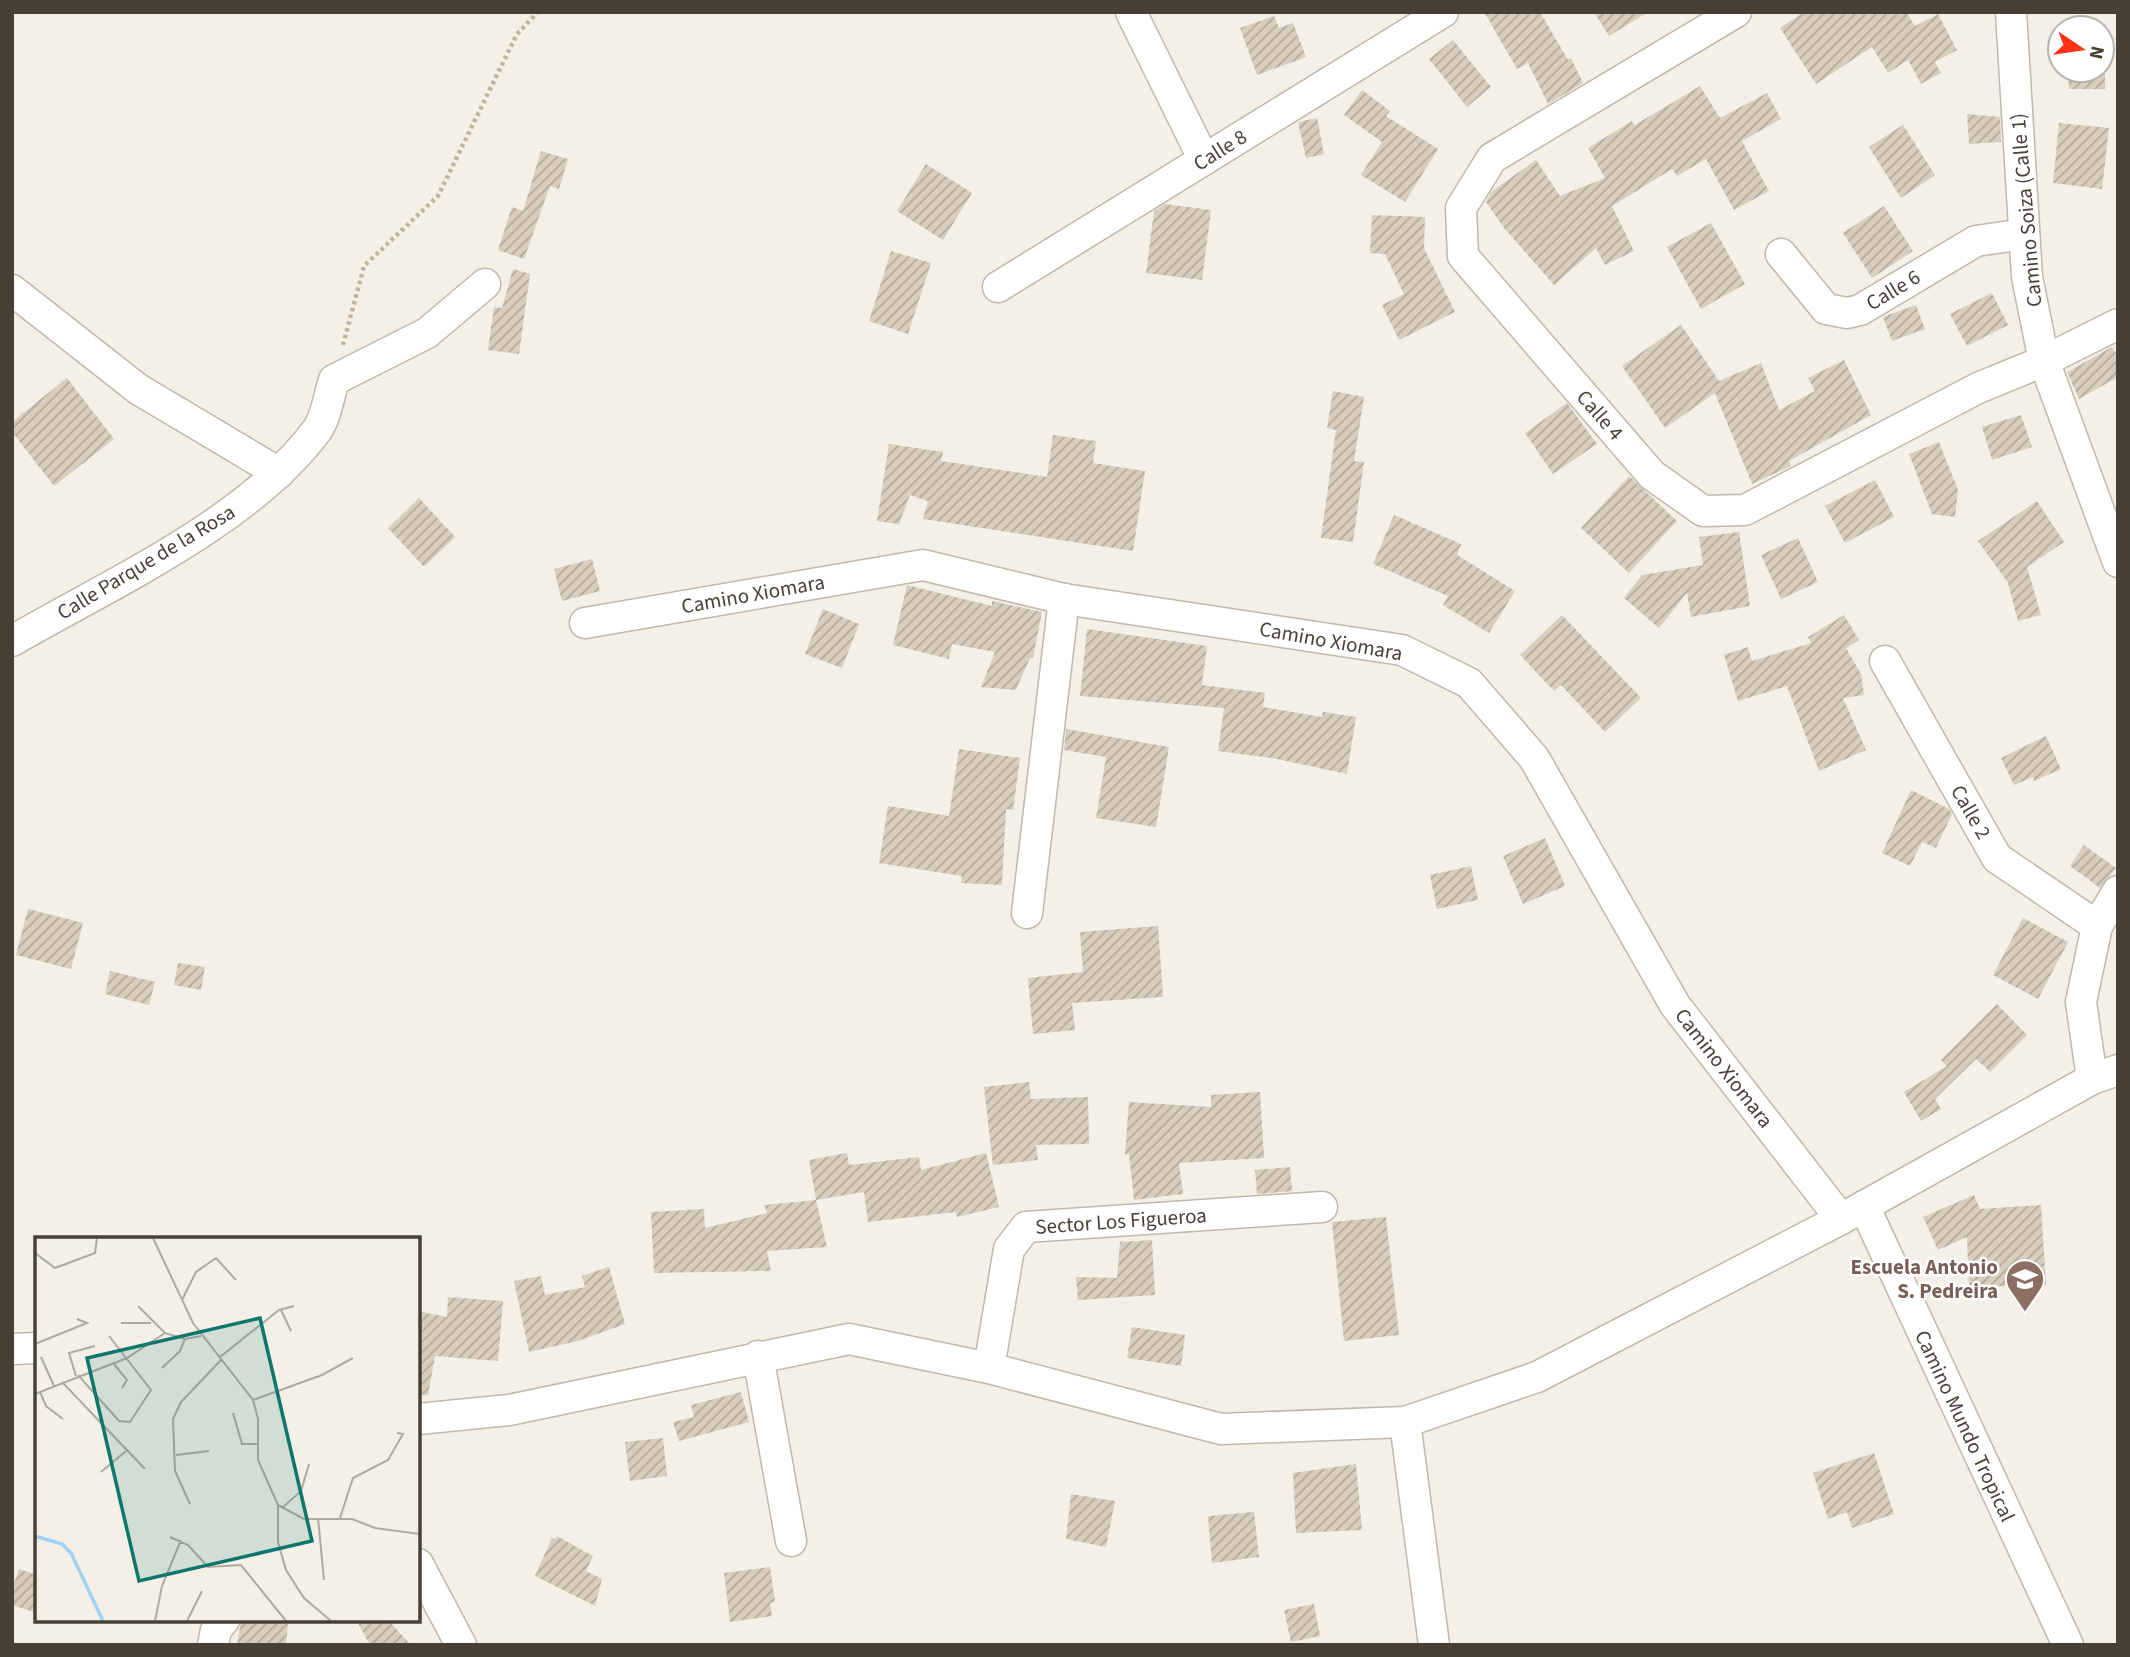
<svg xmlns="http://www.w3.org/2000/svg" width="2130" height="1657" viewBox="0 0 2130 1657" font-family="'Source Sans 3',sans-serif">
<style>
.building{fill:url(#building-hatch)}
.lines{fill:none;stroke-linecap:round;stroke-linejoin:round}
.minor-casing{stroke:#c0b8a9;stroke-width:33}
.path{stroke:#c3b399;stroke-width:4.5;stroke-dasharray:3.5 3.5;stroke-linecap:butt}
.minor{stroke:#fff;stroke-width:30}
.labels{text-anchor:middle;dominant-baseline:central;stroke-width:5;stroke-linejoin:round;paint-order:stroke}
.street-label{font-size:21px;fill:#484035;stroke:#fff}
.education-label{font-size:21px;font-weight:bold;fill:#785e54;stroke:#fff;text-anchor:end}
.inset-river{fill:none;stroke:#a0d3f4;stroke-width:3.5}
.inset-road{fill:none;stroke:#afaaa0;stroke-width:2}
.view{fill:#0f766e;fill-opacity:0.15;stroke:#0f766e;stroke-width:3.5}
.inset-edge{fill:none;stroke:#484035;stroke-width:3.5}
</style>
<defs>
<pattern id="building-hatch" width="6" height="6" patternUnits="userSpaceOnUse" patternTransform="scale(1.75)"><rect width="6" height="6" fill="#d9cebe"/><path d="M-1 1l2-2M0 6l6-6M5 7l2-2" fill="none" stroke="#b2a99b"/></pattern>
</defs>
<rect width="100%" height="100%" fill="#f4f0e7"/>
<g class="building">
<path d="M 1484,12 L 1540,12 L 1568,60 L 1571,58 L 1583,83 L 1548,104 L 1528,63 L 1517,69 Z"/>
<path d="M 1594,12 L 1648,12 L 1609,36 Z"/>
<path d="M 1804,12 L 1906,12 L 1915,26 L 1938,14 L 1957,50 L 1935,62 L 1941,73 L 1921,84 L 1908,60 L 1888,73 L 1872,47 L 1816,84 L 1780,28 Z"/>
<path d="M 1274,16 L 1279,28 L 1293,23 L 1306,57 L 1257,75 L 1240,28 Z"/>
<path d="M 1453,40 L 1491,87 L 1467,107 L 1429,59 Z"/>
<path d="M 2068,70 L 2105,70 L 2105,89 L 2069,89 Z"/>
<path d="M 1700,86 L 1720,118 L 1767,93 L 1781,119 L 1742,141 L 1769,191 L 1734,210 L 1706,159 L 1677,176 L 1672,169 L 1612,206 L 1634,251 L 1605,265 L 1596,248 L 1554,285 L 1504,228 L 1486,202 L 1491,192 L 1536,160 L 1560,196 L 1605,178 L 1588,148 L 1632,121 L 1635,125 Z"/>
<path d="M 1362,90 L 1390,111 L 1386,116 L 1438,149 L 1405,202 L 1361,175 L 1382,142 L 1344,115 Z"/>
<path d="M 1967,114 L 2000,117 L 2001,142 L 1969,144 Z"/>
<path d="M 1317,118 L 1324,154 L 1306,158 L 1298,122 Z"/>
<path d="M 2059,123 L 2109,128 L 2102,189 L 2053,183 Z"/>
<path d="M 1903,125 L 1935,175 L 1901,198 L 1869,147 Z"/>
<path d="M 541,151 L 568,159 L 559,189 L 550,186 L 524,259 L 498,250 L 512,207 L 523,211 Z"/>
<path d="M 926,164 L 972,193 L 943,240 L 897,211 Z"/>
<path d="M 1165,204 L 1211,210 L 1202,280 L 1146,273 L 1154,211 Z"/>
<path d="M 1884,206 L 1913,251 L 1872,278 L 1843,233 Z"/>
<path d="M 1372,215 L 1425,217 L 1424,248 L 1455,312 L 1399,340 L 1382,305 L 1404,294 L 1385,254 L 1370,253 Z"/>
<path d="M 1711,223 L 1745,284 L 1701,309 L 1667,247 Z"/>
<path d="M 891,251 L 931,263 L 908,334 L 869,321 Z"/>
<path d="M 513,269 L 530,274 L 519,354 L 488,350 L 494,307 L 502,308 Z"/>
<path d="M 1992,293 L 2008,325 L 1967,346 L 1950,314 Z"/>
<path d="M 1916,305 L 1925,329 L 1892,341 L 1883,317 Z"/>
<path d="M 1681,325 L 1719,381 L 1761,363 L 1779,410 L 1815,391 L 1808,378 L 1844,360 L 1871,415 L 1789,461 L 1791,466 L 1752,484 L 1715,393 L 1665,428 L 1622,366 Z"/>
<path d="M 2112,347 L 2118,356 L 2118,377 L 2079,399 L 2067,372 Z"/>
<path d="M 67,378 L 114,439 L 54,486 L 12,432 L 12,422 Z"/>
<path d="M 1333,391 L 1364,397 L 1354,461 L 1364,462 L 1353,542 L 1321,538 L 1336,430 L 1327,428 Z"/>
<path d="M 1567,403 L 1597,444 L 1553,474 L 1525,433 Z"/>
<path d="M 2021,415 L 2032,447 L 1992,460 L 1982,427 Z"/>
<path d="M 1053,435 L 1096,441 L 1093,463 L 1145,471 L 1133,551 L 923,519 L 928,501 L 910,495 L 899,524 L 877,521 L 889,444 L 943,452 L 941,461 L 1047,477 Z"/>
<path d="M 1939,442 L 1958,490 L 1955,517 L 1932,514 L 1909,454 Z"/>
<path d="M 1629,476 L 1677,521 L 1629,573 L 1581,528 Z"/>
<path d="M 1875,480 L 1894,517 L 1845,543 L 1825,506 Z"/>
<path d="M 419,498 L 455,537 L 424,567 L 388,528 Z"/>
<path d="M 2037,501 L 2064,542 L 2027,567 L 2041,615 L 2018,621 L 2008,583 L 1978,541 Z"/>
<path d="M 1394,515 L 1461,544 L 1457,555 L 1515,591 L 1489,633 L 1443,605 L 1448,596 L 1373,564 Z"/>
<path d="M 1739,532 L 1750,606 L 1691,617 L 1687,593 L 1659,628 L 1624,598 L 1642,575 L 1703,565 L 1699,537 Z"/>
<path d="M 1798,538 L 1818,582 L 1781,599 L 1761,555 Z"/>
<path d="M 592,559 L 600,591 L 562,601 L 554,569 Z"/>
<path d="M 907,585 L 992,606 L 992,601 L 1042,612 L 1033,658 L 1030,658 L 1016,690 L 981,687 L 995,652 L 952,644 L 949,659 L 893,645 Z"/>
<path d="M 823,609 L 859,624 L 842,668 L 805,654 Z"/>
<path d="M 1562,615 L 1641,698 L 1605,732 L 1561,685 L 1554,691 L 1520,655 Z"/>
<path d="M 1844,615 L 1859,640 L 1846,648 L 1861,674 L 1864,695 L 1843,698 L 1866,750 L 1819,771 L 1787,686 L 1738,701 L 1724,655 L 1748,647 L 1752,661 L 1811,643 L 1808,637 Z"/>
<path d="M 1087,629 L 1207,646 L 1202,685 L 1265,693 L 1263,707 L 1322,717 L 1323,712 L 1356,717 L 1347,774 L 1272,758 L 1218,751 L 1224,708 L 1080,696 Z"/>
<path d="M 1066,729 L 1169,747 L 1156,827 L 1096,818 L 1106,757 L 1064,750 Z"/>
<path d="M 2046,736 L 2061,769 L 2034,781 L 2033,777 L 2014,785 L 2001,758 Z"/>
<path d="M 959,749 L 1020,758 L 1013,810 L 1006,809 L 1002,885 L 961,883 L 962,876 L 879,863 L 888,806 L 949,816 Z"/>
<path d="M 1911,790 L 1949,809 L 1952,814 L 1936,848 L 1922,842 L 1910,866 L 1882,853 Z"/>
<path d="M 1545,838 L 1565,886 L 1523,904 L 1503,856 Z"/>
<path d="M 2084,845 L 2116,868 L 2100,888 L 2070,866 Z"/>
<path d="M 1471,866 L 1478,900 L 1437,909 L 1430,875 Z"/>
<path d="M 28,909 L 83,923 L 71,969 L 16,955 Z"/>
<path d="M 2023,918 L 2068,942 L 2038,999 L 1993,975 Z"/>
<path d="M 1158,926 L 1163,997 L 1072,1003 L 1075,1030 L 1033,1034 L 1028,978 L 1083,972 L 1080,932 Z"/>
<path d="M 178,963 L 205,967 L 201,990 L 174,985 Z"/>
<path d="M 110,971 L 155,982 L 149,1005 L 105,994 Z"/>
<path d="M 1997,1004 L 2027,1035 L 1990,1072 L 1976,1059 L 1935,1099 L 1941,1109 L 1921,1121 L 1904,1092 L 1947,1066 L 1941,1060 Z"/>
<path d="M 1029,1082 L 1031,1099 L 1088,1097 L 1089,1144 L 1036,1145 L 1038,1160 L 993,1165 L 984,1087 Z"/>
<path d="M 1260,1092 L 1264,1158 L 1179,1163 L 1183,1194 L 1134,1200 L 1129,1154 L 1125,1154 L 1129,1102 L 1211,1107 L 1211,1095 Z"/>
<path d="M 847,1153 L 849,1165 L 919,1157 L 921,1170 L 986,1153 L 999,1207 L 957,1217 L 956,1212 L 868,1222 L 864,1192 L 816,1200 L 809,1160 Z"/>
<path d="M 1290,1167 L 1292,1191 L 1257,1194 L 1255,1170 Z"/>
<path d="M 1974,1195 L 1980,1209 L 2041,1205 L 2046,1285 L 1969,1287 L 1967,1237 L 1938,1250 L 1923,1217 Z"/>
<path d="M 816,1200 L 827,1247 L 767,1251 L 771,1271 L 654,1273 L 651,1212 L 704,1209 L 705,1228 L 767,1213 L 764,1205 Z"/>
<path d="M 1386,1217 L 1399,1335 L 1344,1341 L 1332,1222 Z"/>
<path d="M 1152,1240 L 1155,1295 L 1078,1300 L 1076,1277 L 1117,1278 L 1120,1242 Z"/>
<path d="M 609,1267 L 625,1324 L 578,1341 L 529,1352 L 514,1281 L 541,1276 L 545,1295 L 585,1287 L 582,1276 Z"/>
<path d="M 448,1297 L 503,1301 L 498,1361 L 435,1356 L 428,1395 L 418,1394 L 418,1311 L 447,1317 Z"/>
<path d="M 1132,1327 L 1185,1335 L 1181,1366 L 1127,1358 Z"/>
<path d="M 741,1392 L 749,1422 L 679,1441 L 673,1422 L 694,1417 L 691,1405 Z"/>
<path d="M 663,1438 L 667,1476 L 630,1481 L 625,1442 Z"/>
<path d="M 1874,1453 L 1894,1514 L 1852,1528 L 1847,1512 L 1828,1519 L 1813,1473 Z"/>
<path d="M 1356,1464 L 1362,1530 L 1296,1533 L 1293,1473 Z"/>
<path d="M 1071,1494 L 1115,1501 L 1106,1547 L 1066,1539 Z"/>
<path d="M 1254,1512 L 1259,1557 L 1212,1563 L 1208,1516 Z"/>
<path d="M 557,1536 L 593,1556 L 586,1571 L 602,1579 L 595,1606 L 535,1576 L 552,1538 L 556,1539 Z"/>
<path d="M 770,1567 L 775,1602 L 770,1603 L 772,1616 L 730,1622 L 724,1573 Z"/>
<path d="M 19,1569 L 37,1575 L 37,1613 L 12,1605 L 12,1589 Z"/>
<path d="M 1314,1604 L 1320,1636 L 1291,1642 L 1284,1610 Z"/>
<path d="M 241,1620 L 288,1624 L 286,1645 L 237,1645 Z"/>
<path d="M 356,1620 L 388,1620 L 411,1645 L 370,1645 Z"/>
</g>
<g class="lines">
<g class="minor-casing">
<g id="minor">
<path d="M 1131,12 L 1204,160"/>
<path d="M 1736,12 L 1492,158 L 1461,208 L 1463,256 L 1652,475 L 1703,511 L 1745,510 L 1978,388 L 2044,361 L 2118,324"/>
<path d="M 2011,12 L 2027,277 L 2044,361 L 2118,562"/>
<path d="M 1781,254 L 1826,309 L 1847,313 L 1860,310 L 1976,241 L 2024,234"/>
<path d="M 998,287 L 1443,12"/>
<path d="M 12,290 L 138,389 L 279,473"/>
<path d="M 585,623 L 923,565 L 1064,599 L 1402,650 L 1469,683 L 1534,758 L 1675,1005 L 1841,1219"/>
<path d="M 12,641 C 110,584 249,522 317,430 C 326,418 329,395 334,380 L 427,333 L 485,284"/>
<path d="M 1885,661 L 1997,858 L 2097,926"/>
<path d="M 1027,913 L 1064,599"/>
<path d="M 2092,1079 L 2081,1002 L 2097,926 L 2118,891"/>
<path d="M 1864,1206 L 2068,1645"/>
<path d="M 12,1349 L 37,1348"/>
<path d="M 758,1356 L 791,1541"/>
<path d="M 989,1368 L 1009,1249 L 1026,1227 L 1322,1207"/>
<path d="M 418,1419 L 509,1410 L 849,1339 L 989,1368 L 1221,1429 L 1405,1422 L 1537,1377 L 1841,1219 L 2092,1079 L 2118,1070"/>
<path d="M 1405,1422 L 1434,1645"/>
<path d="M 418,1564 L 461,1645"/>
<path d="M 213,1645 L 216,1630 L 224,1620"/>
</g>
</g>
<path class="path" d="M 343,345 L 364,266 L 438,196 L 517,34 L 538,12"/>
<use href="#minor" class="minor"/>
</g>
<defs>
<g id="school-pin" transform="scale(2.0125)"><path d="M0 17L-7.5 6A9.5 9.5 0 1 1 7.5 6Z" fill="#8d6e63" stroke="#fff"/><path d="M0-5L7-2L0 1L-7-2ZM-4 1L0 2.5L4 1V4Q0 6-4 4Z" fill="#fff"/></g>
</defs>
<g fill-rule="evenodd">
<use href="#school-pin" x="2025" y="1279"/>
</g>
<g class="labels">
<g class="street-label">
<text transform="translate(1220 150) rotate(-32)">Calle 8</text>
<text transform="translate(2026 210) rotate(-95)">Camino Soiza (Calle 1)</text>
<text transform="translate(1893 290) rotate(-31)">Calle 6</text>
<text transform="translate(1600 415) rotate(49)">Calle 4</text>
<text transform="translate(146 562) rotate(-31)">Calle Parque de la Rosa</text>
<text transform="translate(753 594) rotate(-10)">Camino Xiomara</text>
<text transform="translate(1331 641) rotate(10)">Camino Xiomara</text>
<text transform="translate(1971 812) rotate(60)">Calle 2</text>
<text transform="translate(1724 1068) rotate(52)">Camino Xiomara</text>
<text transform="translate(1121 1221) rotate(-4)">Sector Los Figueroa</text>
<text transform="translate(1965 1426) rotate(65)">Camino Mundo Tropical</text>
</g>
<g class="education-label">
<text x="1998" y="1267">Escuela Antonio<tspan x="1998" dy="24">S. Pedreira</tspan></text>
</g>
</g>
<g transform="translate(35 1237)">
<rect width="385" height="385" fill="#f4f0e7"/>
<path class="inset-river" d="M 0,299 L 27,307 L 36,316 L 68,384"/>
<path class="inset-road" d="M 118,1 L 158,86 L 218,163 L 223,182 L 223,223 L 243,268 L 243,305 L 251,333 L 269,361 L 296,384M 0,16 L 20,31 L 60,16 L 62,1M 147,63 L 161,35 L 181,21 L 201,43M 103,69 L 130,96M 246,73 L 256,94M 86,86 L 116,86M 0,107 L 52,86 L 42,82M 6,120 L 19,149M 185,120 L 244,73 L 259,69M 79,127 L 92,143 L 87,151M 127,131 L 145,114 L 150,102M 43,138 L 84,184 L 95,185 L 116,153 L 74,99M 41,139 L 34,116 L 60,109M 27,145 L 110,232M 5,155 L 11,169 L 28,182M 0,157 L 92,121 L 130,96 L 150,102 L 166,99M 218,163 L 287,138 L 318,121M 198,176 L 207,207 L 223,207M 141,218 L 174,214M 66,235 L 91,214M 155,267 L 140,234 L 138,182 L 146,165 L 187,122M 243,268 L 269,282 L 317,282 L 340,291 L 385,297M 247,271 L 266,254 L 274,227M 283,281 L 289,343M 305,281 L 318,241 L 353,223 L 368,197 L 362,196M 135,300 L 153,308 L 173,330 L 206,328 L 251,384M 120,384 L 127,349 L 146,303M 152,384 L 167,354"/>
<path class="view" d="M 225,81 L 277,304 L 104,344 L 52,121 Z"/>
<rect width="385" height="385" class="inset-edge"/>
</g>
<rect width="2130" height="1657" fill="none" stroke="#484035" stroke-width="28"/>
<g transform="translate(2081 49) rotate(103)"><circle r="33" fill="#ffffff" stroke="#b6b3ae" stroke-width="2"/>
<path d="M0-5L12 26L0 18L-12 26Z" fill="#ff3313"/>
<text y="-10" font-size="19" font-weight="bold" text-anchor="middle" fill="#484035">N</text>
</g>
</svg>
